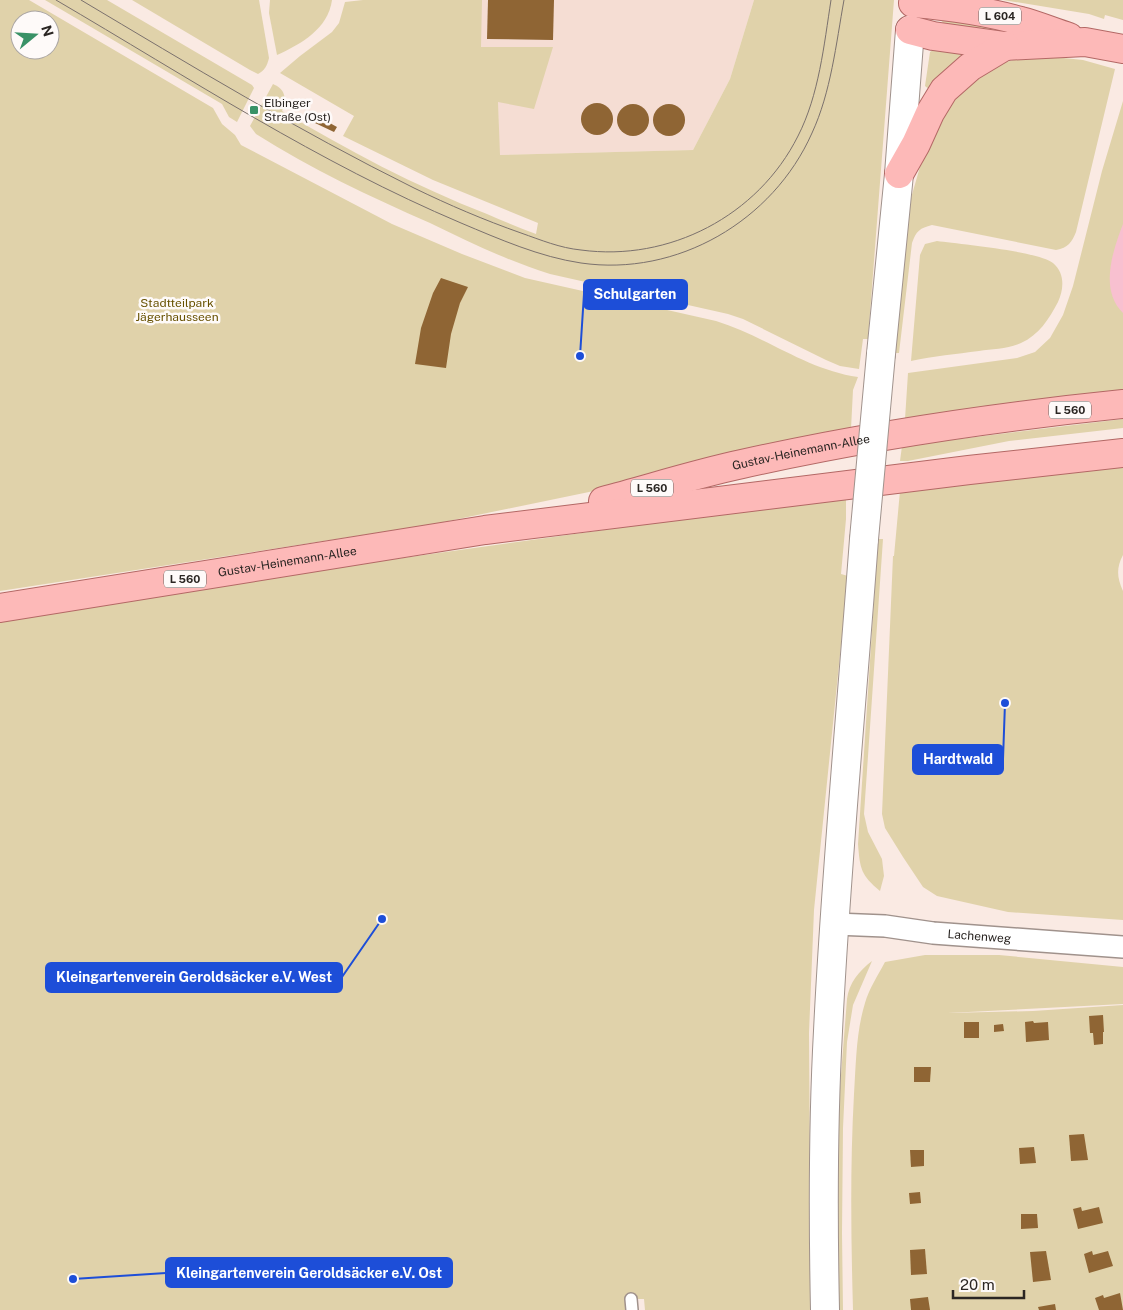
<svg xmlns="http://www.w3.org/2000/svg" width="1123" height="1310" viewBox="0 0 1123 1310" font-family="'Public Sans',sans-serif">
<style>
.built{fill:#f5ddd3}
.green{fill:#e0d2aa;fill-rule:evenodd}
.water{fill:#f8c0d0}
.building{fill:#8f6534}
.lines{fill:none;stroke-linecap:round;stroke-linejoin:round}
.service-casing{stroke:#a0928c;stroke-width:14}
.minor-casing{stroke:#a0928c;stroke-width:24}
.tertiary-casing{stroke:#a0928c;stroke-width:30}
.primary-casing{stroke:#b36865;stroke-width:30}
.service{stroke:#fff;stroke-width:11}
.minor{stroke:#fff;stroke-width:21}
.tertiary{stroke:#fff;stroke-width:28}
.primary{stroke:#fdb9b8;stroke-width:28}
.tram{stroke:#7b716d;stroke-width:1}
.tertiary-bridge-casing{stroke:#a0928c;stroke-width:30;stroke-linecap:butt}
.tertiary-bridge{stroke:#fff;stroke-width:28}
.poi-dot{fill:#399267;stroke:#fefaf9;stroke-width:2}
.labels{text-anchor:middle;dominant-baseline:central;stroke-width:5;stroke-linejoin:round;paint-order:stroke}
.shield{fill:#fefaf9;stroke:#6a6663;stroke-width:1}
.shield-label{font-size:11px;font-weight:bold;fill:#2b2623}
.poi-label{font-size:12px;fill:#2b2623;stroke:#fefaf9;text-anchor:start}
.park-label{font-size:12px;fill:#675100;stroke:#fefaf9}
.street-label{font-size:12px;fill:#2b2623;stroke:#fefaf9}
.leader{fill:none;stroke:#1d4ed8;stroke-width:2}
.callout-dot{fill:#1d4ed8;stroke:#fefaf9;stroke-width:2}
.callout{fill:#1d4ed8;stroke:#1d4ed8;stroke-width:2}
.callout-label{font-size:14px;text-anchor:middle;font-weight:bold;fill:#fff}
</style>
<rect width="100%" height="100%" fill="#faeae3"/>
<path class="built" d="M 428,0 L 754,0 L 730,79 L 693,150 L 499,155 L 498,101 Z"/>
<g class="green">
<path d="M 0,0 L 29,0 L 213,108 L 222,124 L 235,135 L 241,145 L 392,224 L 462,254 L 525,278 L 716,321 C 765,336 807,370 858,377 L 853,390 L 851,429 L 792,441 L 589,492 L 434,524 L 0,591 ZM 20,20 L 50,20 L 50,50 L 20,50 Z"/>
<path d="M 45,0 L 107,0 L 252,85 L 254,88 L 237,122 L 229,117 L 222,104 Z"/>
<path d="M 132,0 L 259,0 L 269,58 C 267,66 265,70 258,74 L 250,70 Z"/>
<path d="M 270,0 L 332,0 C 328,29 301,44 277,55 L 269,13 Z"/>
<path d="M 363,0 L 482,0 L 481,47 L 553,47 L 534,109 L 498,102 L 500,155 L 693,150 L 730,79 L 754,0 L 894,0 L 868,339 L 863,339 L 859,369 L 840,366 L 826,360 L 743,319 L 728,314 L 550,274 C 508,261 469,242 430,223 C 371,197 311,169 256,134 L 250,126 L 273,84 C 284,89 284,93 286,104 L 282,111 C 347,150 415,186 487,214 C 503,221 520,228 536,234 L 538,223 L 433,180 L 343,136 L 354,116 L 280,73 L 300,56 L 332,32 L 339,23 L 345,2 Z"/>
<path d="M 1003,0 L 1123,0 L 1123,20 L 1105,15 L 1104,19 L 1089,14 Z"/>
<path d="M 943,19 L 976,25 L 1004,32 L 945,24 L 942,22 Z"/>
<path d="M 933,50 L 965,53 L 965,56 L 930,90 L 925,86 L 930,52 Z"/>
<path d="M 1054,57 L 1083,60 L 1115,69 L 1076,232 C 1072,242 1068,248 1056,250 L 932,225 C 920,228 916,231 912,243 L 899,353 L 894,353 L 909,205 L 928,139 L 940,111 L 984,68 L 1017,59 Z"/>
<path d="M 1123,101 L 1123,390 L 999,405 L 905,419 L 908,373 L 1017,358 L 1035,352 L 1050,338 L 1063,315 L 1073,286 L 1102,171 Z"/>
<path d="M 937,241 C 960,244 1037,251 1053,263 C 1065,273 1064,289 1058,302 C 1049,319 1039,335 1021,343 C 1009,349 992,349 979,351 C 956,354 934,356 911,361 L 920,255 L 925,244 Z"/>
<path d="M 1123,419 L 1123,428 L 1009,441 L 908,461 L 900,461 L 902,446 Z"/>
<path d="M 1123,467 L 1123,555 C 1116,568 1117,578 1123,591 L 1123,920 L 1008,912 L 937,896 L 923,887 L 903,857 L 885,828 L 882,814 L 893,556 L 894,556 L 900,491 Z"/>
<path d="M 846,499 L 846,519 L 841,574 L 848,576 L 814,910 L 809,1033 L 811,1310 L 645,1310 L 644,1299 L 625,1299 L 626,1310 L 0,1310 L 0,621 L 295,573 L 668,521 Z"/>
<path d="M 878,539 L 883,539 L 864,814 L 868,832 L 882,859 L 884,876 L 880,891 C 861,875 860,869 858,844 Z"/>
<path d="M 925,955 L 999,955 L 1123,967 L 1123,1004 L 948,1013 L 1033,1011 L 1123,1005 L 1123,1310 L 853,1310 C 851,1238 850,1166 854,1094 C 856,1064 856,1032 865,1003 C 869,989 878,975 885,962 Z"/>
<path d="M 872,961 L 853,1005 L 847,1042 L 843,1128 L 842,1233 L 843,1310 L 838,1310 L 837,1126 L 847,999 C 849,983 859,971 872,961 Z"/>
</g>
<path class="water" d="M 1123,224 L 1123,313 C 1099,290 1113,250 1123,224 Z"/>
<g class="building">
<path d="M 488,0 L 554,0 L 553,40 L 487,39 Z"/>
<circle cx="597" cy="119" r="16"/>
<circle cx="633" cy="120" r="16"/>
<circle cx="669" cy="120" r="16"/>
<path d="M 319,117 L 337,127 L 334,132 L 315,123 Z"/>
<path d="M 441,278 L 468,287 L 460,303 L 451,334 L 446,368 L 415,364 L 421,328 L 433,293 Z"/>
<path d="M 1103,1015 L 1104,1032 L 1103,1032 L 1103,1044 L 1094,1045 L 1093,1033 L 1090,1033 L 1089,1016 Z"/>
<path d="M 1033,1021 L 1034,1023 L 1048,1022 L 1049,1040 L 1026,1042 L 1025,1022 Z"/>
<rect x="964" y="1022" width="15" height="16"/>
<path d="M 1003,1024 L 1004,1031 L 994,1032 L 994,1025 Z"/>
<path d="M 914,1067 L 931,1067 L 930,1082 L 914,1082 Z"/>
<path d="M 1084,1134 L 1088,1160 L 1071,1161 L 1069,1135 Z"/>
<path d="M 1034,1147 L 1036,1163 L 1020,1164 L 1019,1148 Z"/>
<path d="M 910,1150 L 924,1150 L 924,1166 L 911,1167 Z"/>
<path d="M 920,1192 L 921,1203 L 910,1204 L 909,1193 Z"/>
<path d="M 1081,1207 L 1082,1211 L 1099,1207 L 1103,1223 L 1078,1229 L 1073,1209 Z"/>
<path d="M 1021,1214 L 1037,1214 L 1038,1228 L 1021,1229 Z"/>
<path d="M 925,1249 L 927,1274 L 911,1275 L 910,1250 Z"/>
<path d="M 1046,1251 L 1051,1280 L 1033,1282 L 1030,1252 Z"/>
<path d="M 1092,1251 L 1093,1255 L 1108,1251 L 1113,1266 L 1089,1273 L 1084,1254 Z"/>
<path d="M 1120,1293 L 1123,1310 L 1099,1310 L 1095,1298 L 1103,1295 L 1104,1298 Z"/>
<path d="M 928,1297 L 930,1310 L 911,1310 L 910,1299 Z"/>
<path d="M 1055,1304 L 1056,1310 L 1039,1310 L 1038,1307 Z"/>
</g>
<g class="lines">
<g class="service-casing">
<path id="service" d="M 631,1299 L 632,1310"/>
</g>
<g class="minor-casing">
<g id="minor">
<path id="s1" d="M 835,924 L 885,926 L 933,933 L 1123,947"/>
</g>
</g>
<g class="tertiary-casing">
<g id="tertiary">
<path d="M 881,354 L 899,174 L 910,30"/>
<path d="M 825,1310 C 823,1217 823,1123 828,1031 C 836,866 852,703 864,539"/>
</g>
</g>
<g class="primary-casing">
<g id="primary">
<path d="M 913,3 C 950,6 985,11 1021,21 C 1037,25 1053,32 1069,37"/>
<path d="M 910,30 L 933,36 L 1005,46 L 1085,42 L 1123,49"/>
<path d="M 899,174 L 916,144 L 930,113 L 944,90 L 970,67 L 1005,46"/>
<path id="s2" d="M 603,501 C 649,489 695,474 742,464 C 867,436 995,417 1123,404"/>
<path id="s3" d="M 0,608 L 485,530 L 969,470 L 1123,453"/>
</g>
</g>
<use href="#service" class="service"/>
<use href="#minor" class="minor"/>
<use href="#tertiary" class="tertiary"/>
<use href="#primary" class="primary"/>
<g class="tram">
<path d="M 56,0 C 189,78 319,163 461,223 C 499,239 540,257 581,263 C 677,277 773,221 812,133 C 831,92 836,44 844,0"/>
<path d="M 81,0 C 190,65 299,131 414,188 C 449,205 484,220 521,233 C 541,240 560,248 581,250 C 669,262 758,216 798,136 C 819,95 824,45 831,0"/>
</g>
<g class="tertiary-bridge-casing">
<path id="tertiary-bridge" d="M 864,539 L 881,354"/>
</g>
<use href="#tertiary-bridge" class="tertiary-bridge"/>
</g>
<rect class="poi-dot" x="249" y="105" width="10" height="10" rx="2.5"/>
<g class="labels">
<g class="shield">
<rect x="979" y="7.5" width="42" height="17" rx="4"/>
<rect x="1049" y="401.5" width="42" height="17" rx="4"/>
<rect x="631" y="479.5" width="42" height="17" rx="4"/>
<rect x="164" y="570.5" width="42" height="17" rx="4"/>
</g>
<g class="shield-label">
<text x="1000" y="16">L 604</text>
<text x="1070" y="410">L 560</text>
<text x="652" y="488">L 560</text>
<text x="185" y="579">L 560</text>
</g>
<g class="poi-label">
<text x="264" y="103">Elbinger<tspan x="264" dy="14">Straße (Ost)</tspan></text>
</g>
<g class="park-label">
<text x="177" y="303">Stadtteilpark<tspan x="177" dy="14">Jägerhausseen</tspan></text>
</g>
<g class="street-label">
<text stroke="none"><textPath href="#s2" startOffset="204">Gustav-Heinemann-Allee</textPath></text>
<text stroke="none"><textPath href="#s3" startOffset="291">Gustav-Heinemann-Allee</textPath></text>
<text stroke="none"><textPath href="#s1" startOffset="145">Lachenweg</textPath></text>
</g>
</g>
<path class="leader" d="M580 356L584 294M1005 703L1003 759M382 919L342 977M73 1279L166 1273"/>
<g class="callout-dot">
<circle cx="580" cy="356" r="5"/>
<circle cx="1005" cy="703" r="5"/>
<circle cx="382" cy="919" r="5"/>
<circle cx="73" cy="1279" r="5"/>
</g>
<g class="callout">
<rect x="584" y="280" width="103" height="29" rx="5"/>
<rect x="913" y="745" width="90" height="29" rx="5"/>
<rect x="46" y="963" width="296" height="29" rx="5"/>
<rect x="166" y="1258" width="286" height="29" rx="5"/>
</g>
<g class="callout-label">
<text x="635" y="299">Schulgarten</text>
<text x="958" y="764">Hardtwald</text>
<text x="194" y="982">Kleingartenverein Geroldsäcker e.V. West</text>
<text x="309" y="1278">Kleingartenverein Geroldsäcker e.V. Ost</text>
</g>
<g transform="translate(35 35) rotate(72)"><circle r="24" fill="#fefaf9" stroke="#aaa5a3"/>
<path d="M0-4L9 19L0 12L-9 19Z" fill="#399267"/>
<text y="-8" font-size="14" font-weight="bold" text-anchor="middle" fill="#2b2623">N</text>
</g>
<path d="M953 1290v8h71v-8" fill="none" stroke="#2b2623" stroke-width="2.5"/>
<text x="960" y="1290" font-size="15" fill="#2b2623" stroke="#fefaf9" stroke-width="4" paint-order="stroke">20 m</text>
</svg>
